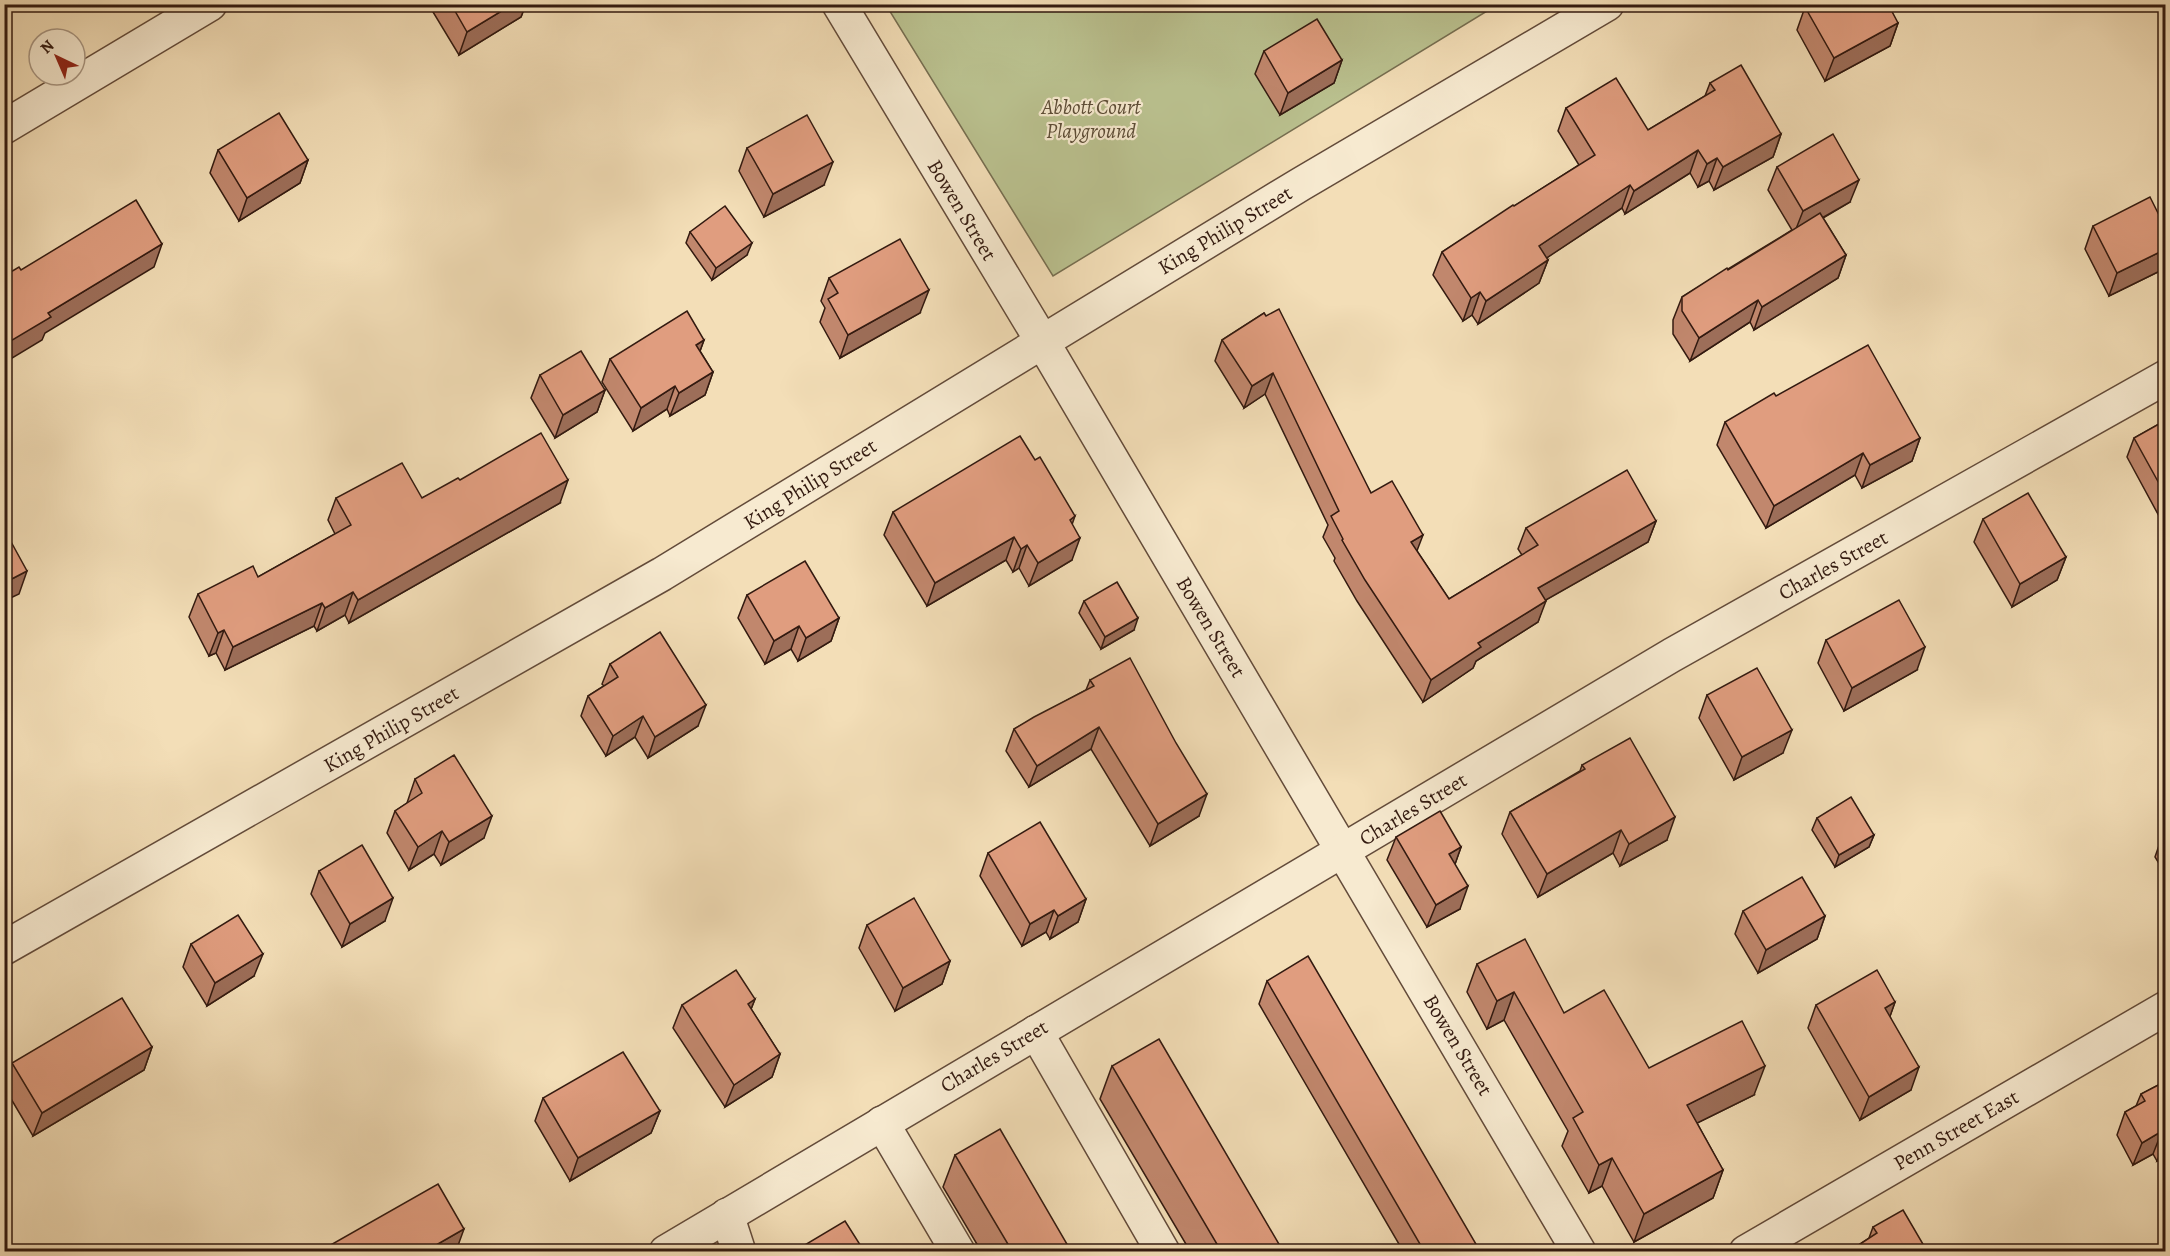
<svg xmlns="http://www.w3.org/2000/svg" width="2170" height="1256" viewBox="0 0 2170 1256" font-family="Alegreya,serif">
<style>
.green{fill:#bac18f;stroke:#766e50;stroke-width:1.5}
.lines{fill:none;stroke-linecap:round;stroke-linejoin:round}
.minor-casing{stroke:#634b3a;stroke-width:36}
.minor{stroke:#f7ead0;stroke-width:33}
.wall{fill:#c1876d;stroke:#331a10;stroke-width:1.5}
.shaded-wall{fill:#9d6e59;stroke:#331a10;stroke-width:1.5}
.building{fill:#e09d7f;stroke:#331a10;stroke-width:1.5}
.labels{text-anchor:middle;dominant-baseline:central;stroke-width:4.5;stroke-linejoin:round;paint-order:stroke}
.park-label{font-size:21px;font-style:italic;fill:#5c4c36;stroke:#f7ead0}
.street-label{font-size:21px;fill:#331a10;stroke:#f7ead0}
</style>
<rect width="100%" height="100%" fill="#f3deb7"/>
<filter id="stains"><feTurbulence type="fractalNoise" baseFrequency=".00333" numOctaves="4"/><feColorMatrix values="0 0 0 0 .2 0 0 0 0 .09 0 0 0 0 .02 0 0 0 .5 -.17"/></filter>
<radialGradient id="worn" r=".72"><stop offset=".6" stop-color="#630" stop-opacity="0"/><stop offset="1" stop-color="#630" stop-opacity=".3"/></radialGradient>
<path class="green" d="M 886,5 L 1497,5 L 1053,276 Z"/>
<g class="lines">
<g class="minor-casing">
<g id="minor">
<path d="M 839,4 L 1042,341 L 1579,1252"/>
<path d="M 4,127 L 210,4"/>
<path d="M 4,948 L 662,574 L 1301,184 L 1607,4"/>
<path d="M 1036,1032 L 1163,1252"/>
<path d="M 882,1123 L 958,1252"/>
<path d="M 727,1215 L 739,1252"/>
<path d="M 666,1252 L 1672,655 L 2166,377"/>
<path d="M 1746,1252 L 2166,1008"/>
</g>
</g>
<use href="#minor" class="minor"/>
</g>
<g class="wall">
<path d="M 430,4 L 526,4 L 521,17 L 459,55 L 430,7 Z"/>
<path d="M 1805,7 L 1898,23 L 1890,46 L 1825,81 L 1797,30 Z"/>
<path d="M 1264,51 L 1342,60 L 1334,83 L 1280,115 L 1255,74 Z"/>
<path d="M 1710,83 L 1781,134 L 1773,157 L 1714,190 L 1709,181 L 1698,187 L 1690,173 L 1625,214 L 1622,208 L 1546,258 L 1548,260 L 1539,283 L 1478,324 L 1472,315 L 1463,321 L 1433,275 L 1442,252 L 1579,165 L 1558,131 L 1566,108 L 1648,130 L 1705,96 Z"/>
<path d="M 747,148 L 824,185 L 764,217 L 739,171 Z"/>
<path d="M 218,150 L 308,160 L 300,183 L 239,221 L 210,173 Z"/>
<path d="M 1777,167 L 1850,202 L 1823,218 L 1846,255 L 1838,278 L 1754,330 L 1750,322 L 1690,361 L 1673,334 L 1673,320 L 1682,297 L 1792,230 L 1768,190 Z"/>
<path d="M 2158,213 L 2166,224 L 2166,268 L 2109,296 L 2085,249 L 2093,226 Z"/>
<path d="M 690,232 L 747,255 L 712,280 L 686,243 Z"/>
<path d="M 829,278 L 920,313 L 840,358 L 820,322 L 825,308 L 821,301 Z"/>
<path d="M 1264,313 L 1371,493 L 1417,551 L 1449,599 L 1522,555 L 1518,549 L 1526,528 L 1656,521 L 1648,542 L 1545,600 L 1538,622 L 1476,661 L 1473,668 L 1423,702 L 1357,601 L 1334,561 L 1335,558 L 1323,537 L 1328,525 L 1265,394 L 1244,408 L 1215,361 L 1222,340 Z"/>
<path d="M 704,340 L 700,351 L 713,372 L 705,395 L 670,416 L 667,409 L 633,431 L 602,382 L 610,359 Z"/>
<path d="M 540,375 L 605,390 L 597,412 L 555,438 L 531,398 Z"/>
<path d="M 2166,420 L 2166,529 L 2127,457 L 2134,438 Z"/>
<path d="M 1725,422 L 1920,438 L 1912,461 L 1862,488 L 1855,475 L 1766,528 L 1717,445 Z"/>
<path d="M 460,480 L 560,503 L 349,623 L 345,615 L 317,631 L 314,626 L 225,670 L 216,653 L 209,656 L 189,617 L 198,594 L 258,577 L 335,534 L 328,520 L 336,498 L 422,498 Z"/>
<path d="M 893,512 L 1072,524 L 1072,560 L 1029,586 L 1019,568 L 1013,572 L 1006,560 L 927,606 L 884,535 Z"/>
<path d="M 1983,519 L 2066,557 L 2057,580 L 2012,607 L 1974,542 Z"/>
<path d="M 747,595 L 839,618 L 831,641 L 798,661 L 791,649 L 765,664 L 738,618 Z"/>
<path d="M 1084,601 L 1134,630 L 1101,649 L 1079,613 Z"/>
<path d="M 1826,640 L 1917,670 L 1844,711 L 1818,663 Z"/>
<path d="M 610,664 L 698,726 L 648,758 L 635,737 L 606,756 L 581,716 L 588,696 L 604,686 L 602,684 Z"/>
<path d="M 1090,680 L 1199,816 L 1150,846 L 1091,749 L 1029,787 L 1006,751 L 1014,729 L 1086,690 Z"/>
<path d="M 1707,695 L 1783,753 L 1734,780 L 1699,718 Z"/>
<path d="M 1582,765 L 1667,840 L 1620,866 L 1613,853 L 1538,897 L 1502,834 L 1510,812 L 1580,771 Z"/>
<path d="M 415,779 L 484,838 L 441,865 L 434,854 L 409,870 L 387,833 L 395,811 L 407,803 Z"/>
<path d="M 1817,818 L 1874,835 L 1869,847 L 1835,867 L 1812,830 Z"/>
<path d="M 2166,833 L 2166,875 L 2155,857 L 2163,834 Z"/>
<path d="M 1396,837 L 1461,847 L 1455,864 L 1460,909 L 1427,927 L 1387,860 Z"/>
<path d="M 988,853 L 1086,899 L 1078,922 L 1050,939 L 1046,932 L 1022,946 L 980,876 Z"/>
<path d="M 319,871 L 385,921 L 342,947 L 311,894 Z"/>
<path d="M 1743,911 L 1825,916 L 1817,939 L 1758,973 L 1735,934 Z"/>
<path d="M 867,925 L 950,961 L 942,984 L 895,1011 L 859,948 Z"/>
<path d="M 191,944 L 254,976 L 207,1006 L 183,967 Z"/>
<path d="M 1477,964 L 1564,1013 L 1649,1068 L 1754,1095 L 1697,1123 L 1723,1170 L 1713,1198 L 1634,1242 L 1602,1186 L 1589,1193 L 1562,1146 L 1568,1131 L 1504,1020 L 1487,1029 L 1467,992 Z"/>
<path d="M 1267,981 L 1480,1251 L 1403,1251 L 1259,1004 Z"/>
<path d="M 755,999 L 751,1009 L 780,1054 L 772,1077 L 725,1107 L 673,1028 L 682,1005 Z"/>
<path d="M 1895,1002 L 1890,1016 L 1911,1090 L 1860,1120 L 1808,1028 L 1816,1005 Z"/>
<path d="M 152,1047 L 144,1070 L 33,1136 L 4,1087 L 4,1084 L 12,1063 Z"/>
<path d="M 1112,1066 L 1283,1251 L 1190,1251 L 1100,1099 Z"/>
<path d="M 2166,1081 L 2166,1156 L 2157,1161 L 2153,1154 L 2133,1165 L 2117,1135 L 2125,1112 L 2136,1106 L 2141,1094 Z"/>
<path d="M 543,1098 L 660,1111 L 651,1133 L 570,1181 L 535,1121 Z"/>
<path d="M 955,1155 L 1071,1251 L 981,1251 L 943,1187 Z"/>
<path d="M 1873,1227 L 1927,1251 L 1855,1251 L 1857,1246 L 1869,1238 Z"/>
</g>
<g class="shaded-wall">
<path d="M 513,4 L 526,4 L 521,17 L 459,55 L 467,32 Z"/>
<path d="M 1898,23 L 1890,46 L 1825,81 L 1834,58 Z"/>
<path d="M 1342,60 L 1334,83 L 1280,115 L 1288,93 Z"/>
<path d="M 1781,134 L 1773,157 L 1714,190 L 1723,167 Z"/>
<path d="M 1698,150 L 1690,173 L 1625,214 L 1634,191 Z"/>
<path d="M 1717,158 L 1709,181 L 1698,187 L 1707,164 Z"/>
<path d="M 308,160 L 300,183 L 239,221 L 247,198 Z"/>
<path d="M 833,162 L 824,185 L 764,217 L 773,194 Z"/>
<path d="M 1859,180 L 1850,202 L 1794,234 L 1803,211 Z"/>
<path d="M 1630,185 L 1622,208 L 1530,269 L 1539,246 Z"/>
<path d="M 752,243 L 747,255 L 712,280 L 716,268 Z"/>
<path d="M 162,244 L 154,267 L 45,333 L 42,340 L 4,363 L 4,345 L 48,313 Z"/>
<path d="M 2166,249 L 2166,268 L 2109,296 L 2117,273 Z"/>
<path d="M 1846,255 L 1838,278 L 1754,330 L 1762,307 Z"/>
<path d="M 1548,260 L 1539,283 L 1478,324 L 1486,301 Z"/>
<path d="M 929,290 L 920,313 L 840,358 L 848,335 Z"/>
<path d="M 1480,292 L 1472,315 L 1463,321 L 1471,298 Z"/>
<path d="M 1758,300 L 1750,322 L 1690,361 L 1699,338 Z"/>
<path d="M 704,340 L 696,362 L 696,345 Z"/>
<path d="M 713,372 L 705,395 L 670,416 L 679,393 Z"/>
<path d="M 1273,373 L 1265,394 L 1244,408 L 1252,386 Z"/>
<path d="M 675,386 L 667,409 L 633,431 L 641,408 Z"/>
<path d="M 605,390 L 597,412 L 555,438 L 563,415 Z"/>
<path d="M 1920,438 L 1912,461 L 1862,488 L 1870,465 Z"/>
<path d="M 1863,453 L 1855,475 L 1766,528 L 1774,506 Z"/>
<path d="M 568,480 L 560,503 L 349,623 L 358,600 Z"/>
<path d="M 1075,516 L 1067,539 L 1070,520 Z"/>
<path d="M 1656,521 L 1648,542 L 1530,609 L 1538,588 Z"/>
<path d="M 1423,535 L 1415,556 L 1411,542 Z"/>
<path d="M 1014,537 L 1006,560 L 927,606 L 935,583 Z"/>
<path d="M 1080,538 L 1072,560 L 1029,586 L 1038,563 Z"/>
<path d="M 1027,545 L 1019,568 L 1013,572 L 1021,549 Z"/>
<path d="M 2066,557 L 2057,580 L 2012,607 L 2020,584 Z"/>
<path d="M 27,571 L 19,594 L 4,601 L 4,583 Z"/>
<path d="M 353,592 L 345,615 L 317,631 L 325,608 Z"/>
<path d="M 1546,601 L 1538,622 L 1476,661 L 1473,668 L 1423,702 L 1431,680 L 1478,643 Z"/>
<path d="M 322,603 L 314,626 L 225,670 L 233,647 Z"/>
<path d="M 839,618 L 831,641 L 798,661 L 806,638 Z"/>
<path d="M 1138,618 L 1134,630 L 1101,649 L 1105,637 Z"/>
<path d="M 799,626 L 791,649 L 765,664 L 774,641 Z"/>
<path d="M 224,630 L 216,653 L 209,656 L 218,633 Z"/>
<path d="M 1925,647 L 1917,670 L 1844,711 L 1852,688 Z"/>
<path d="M 706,705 L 698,726 L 648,758 L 655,737 Z"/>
<path d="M 643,716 L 635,737 L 606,756 L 613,736 Z"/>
<path d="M 1099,727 L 1091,749 L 1029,787 L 1037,766 Z"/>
<path d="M 1792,730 L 1783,753 L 1734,780 L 1742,757 Z"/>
<path d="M 1207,794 L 1199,816 L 1150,846 L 1158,824 Z"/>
<path d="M 492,816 L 484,838 L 441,865 L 449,842 Z"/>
<path d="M 1675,817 L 1667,840 L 1620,866 L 1629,844 Z"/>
<path d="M 1621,830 L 1613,853 L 1538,897 L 1547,874 Z"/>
<path d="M 442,831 L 434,854 L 409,870 L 418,847 Z"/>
<path d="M 1874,835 L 1869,847 L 1835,867 L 1839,855 Z"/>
<path d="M 1461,847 L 1453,870 L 1449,854 Z"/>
<path d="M 1468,886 L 1460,909 L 1427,927 L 1436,905 Z"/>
<path d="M 393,898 L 385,921 L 342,947 L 350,924 Z"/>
<path d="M 1086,899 L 1078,922 L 1050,939 L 1058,916 Z"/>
<path d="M 1054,910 L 1046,932 L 1022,946 L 1030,924 Z"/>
<path d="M 1825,916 L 1817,939 L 1758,973 L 1766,950 Z"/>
<path d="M 263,954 L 254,976 L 207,1006 L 215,983 Z"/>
<path d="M 950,961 L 942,984 L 895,1011 L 903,988 Z"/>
<path d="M 1514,992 L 1504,1020 L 1487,1029 L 1497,1001 Z"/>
<path d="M 755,999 L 746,1022 L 748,1004 Z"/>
<path d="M 1895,1002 L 1887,1025 L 1885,1008 Z"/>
<path d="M 152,1047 L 144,1070 L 33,1136 L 42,1113 Z"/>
<path d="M 780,1054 L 772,1077 L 725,1107 L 734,1085 Z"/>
<path d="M 1765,1066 L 1754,1095 L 1677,1133 L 1687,1105 Z"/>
<path d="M 1919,1067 L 1911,1090 L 1860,1120 L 1869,1097 Z"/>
<path d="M 660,1111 L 651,1133 L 570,1181 L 578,1158 Z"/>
<path d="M 2162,1131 L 2153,1154 L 2133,1165 L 2142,1143 Z"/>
<path d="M 2166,1138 L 2166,1156 L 2157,1161 Z"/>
<path d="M 1612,1158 L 1602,1186 L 1589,1193 L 1599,1165 Z"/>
<path d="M 1723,1170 L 1713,1198 L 1634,1242 L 1644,1214 Z"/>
<path d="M 464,1229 L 456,1251 L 434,1251 L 436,1245 Z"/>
</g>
<g class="building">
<path d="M 451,4 L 513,4 L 467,32 Z"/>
<path d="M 1810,4 L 1888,4 L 1898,23 L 1834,58 L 1805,7 Z"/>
<path d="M 1317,19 L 1342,60 L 1288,93 L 1264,51 Z"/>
<path d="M 1741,65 L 1781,134 L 1723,167 L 1717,158 L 1707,164 L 1698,150 L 1634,191 L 1630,185 L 1539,246 L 1548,260 L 1486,301 L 1480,292 L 1471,298 L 1442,252 L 1513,205 L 1514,206 L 1595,155 L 1566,108 L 1616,78 L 1648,130 L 1715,90 L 1710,83 Z"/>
<path d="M 279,113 L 308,160 L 247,198 L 218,150 Z"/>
<path d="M 807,115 L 833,162 L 773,194 L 747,148 Z"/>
<path d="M 1833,134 L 1859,180 L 1803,211 L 1777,167 Z"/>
<path d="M 2150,197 L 2158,213 L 2159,212 L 2166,224 L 2166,249 L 2117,273 L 2093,226 Z"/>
<path d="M 136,200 L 162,244 L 48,313 L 51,317 L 4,345 L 4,276 L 19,267 L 21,270 Z"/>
<path d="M 725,206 L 752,243 L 716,268 L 690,232 Z"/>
<path d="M 1820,213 L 1846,255 L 1762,307 L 1758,300 L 1699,338 L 1682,311 L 1682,297 L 1727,268 L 1728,270 Z"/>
<path d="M 900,239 L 929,290 L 848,335 L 828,299 L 838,293 L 829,278 Z"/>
<path d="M 1279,309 L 1371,493 L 1392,481 L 1423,535 L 1411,542 L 1449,599 L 1538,545 L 1526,528 L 1627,470 L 1656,521 L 1538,588 L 1546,601 L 1478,643 L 1481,647 L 1431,680 L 1365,580 L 1342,540 L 1343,539 L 1331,516 L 1339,511 L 1273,373 L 1252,386 L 1222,340 L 1264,313 L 1266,316 Z"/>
<path d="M 687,311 L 704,340 L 696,345 L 713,372 L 679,393 L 675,386 L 641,408 L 610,359 Z"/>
<path d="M 1868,345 L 1920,438 L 1870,465 L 1863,453 L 1774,506 L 1725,422 L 1774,393 L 1776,396 Z"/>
<path d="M 581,351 L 605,390 L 563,415 L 540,375 Z"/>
<path d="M 2166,420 L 2166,496 L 2134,438 Z"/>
<path d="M 541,433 L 568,480 L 358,600 L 353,592 L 325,608 L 322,603 L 233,647 L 224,630 L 218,633 L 198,594 L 253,566 L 258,577 L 351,525 L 336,498 L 402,463 L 422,498 L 458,478 L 460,480 Z"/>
<path d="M 1020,436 L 1035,460 L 1040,457 L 1075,516 L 1070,520 L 1080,538 L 1038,563 L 1027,545 L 1021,549 L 1014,537 L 935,583 L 893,512 Z"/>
<path d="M 2028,493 L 2066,557 L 2020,584 L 1983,519 Z"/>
<path d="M 4,529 L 27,571 L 4,583 Z"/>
<path d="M 805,561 L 839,618 L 806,638 L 799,626 L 774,641 L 747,595 Z"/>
<path d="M 1117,582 L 1138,618 L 1105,637 L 1084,601 Z"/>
<path d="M 1899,600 L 1925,647 L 1852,688 L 1826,640 Z"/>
<path d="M 660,632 L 706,705 L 655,737 L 643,716 L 613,736 L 588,696 L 618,677 L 610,664 Z"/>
<path d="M 1130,658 L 1176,743 L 1207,794 L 1158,824 L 1099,727 L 1037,766 L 1014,729 L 1034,717 L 1094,686 L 1090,680 Z"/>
<path d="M 1757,668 L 1792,730 L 1742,757 L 1707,695 Z"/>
<path d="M 1630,738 L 1675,817 L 1629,844 L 1621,830 L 1547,874 L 1510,812 L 1585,769 L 1582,765 Z"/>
<path d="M 454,755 L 492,816 L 449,842 L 442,831 L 418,847 L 395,811 L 422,793 L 415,779 Z"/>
<path d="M 1851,797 L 1874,835 L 1839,855 L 1817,818 Z"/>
<path d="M 1440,811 L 1461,847 L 1449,854 L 1468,886 L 1436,905 L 1396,837 Z"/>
<path d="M 1040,822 L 1086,899 L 1058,916 L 1054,910 L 1030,924 L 988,853 Z"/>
<path d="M 362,845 L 393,898 L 350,924 L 319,871 Z"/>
<path d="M 1802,877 L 1825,916 L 1766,950 L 1743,911 Z"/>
<path d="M 914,898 L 950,961 L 903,988 L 867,925 Z"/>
<path d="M 238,915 L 263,954 L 215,983 L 191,944 Z"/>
<path d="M 1525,939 L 1564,1013 L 1604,990 L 1649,1068 L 1742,1021 L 1765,1066 L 1687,1105 L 1723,1170 L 1644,1214 L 1612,1158 L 1599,1165 L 1573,1118 L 1583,1112 L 1514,992 L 1497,1001 L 1477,964 Z"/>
<path d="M 1308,956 L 1480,1251 L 1424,1251 L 1267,981 Z"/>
<path d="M 736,970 L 755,999 L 748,1004 L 780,1054 L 734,1085 L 682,1005 Z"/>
<path d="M 1877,970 L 1895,1002 L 1885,1008 L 1919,1067 L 1869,1097 L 1816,1005 Z"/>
<path d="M 122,998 L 152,1047 L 42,1113 L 12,1063 Z"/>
<path d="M 1159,1039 L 1283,1251 L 1221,1251 L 1112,1066 Z"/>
<path d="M 623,1052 L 660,1111 L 578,1158 L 543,1098 Z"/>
<path d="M 2166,1081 L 2166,1138 L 2162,1131 L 2142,1143 L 2125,1112 L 2145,1101 L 2141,1094 Z"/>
<path d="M 1000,1129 L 1071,1251 L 1012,1251 L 955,1155 Z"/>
<path d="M 438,1184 L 464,1229 L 436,1245 L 440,1251 L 320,1251 Z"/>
<path d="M 1903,1210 L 1927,1251 L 1860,1251 L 1857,1246 L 1877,1233 L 1873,1227 Z"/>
<path d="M 845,1221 L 864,1251 L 799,1251 L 798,1249 Z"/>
</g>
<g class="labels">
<g class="park-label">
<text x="1091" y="107">Abbott Court<tspan x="1091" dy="24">Playground</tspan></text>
</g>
<g class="street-label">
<text transform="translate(962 210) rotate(59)">Bowen Street</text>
<text transform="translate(1225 230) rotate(-31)">King Philip Street</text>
<text transform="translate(810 484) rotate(-32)">King Philip Street</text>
<text transform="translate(1833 565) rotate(-29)">Charles Street</text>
<text transform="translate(1211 627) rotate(59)">Bowen Street</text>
<text transform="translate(391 729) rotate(-30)">King Philip Street</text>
<text transform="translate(1413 809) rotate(-31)">Charles Street</text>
<text transform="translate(1458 1045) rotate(59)">Bowen Street</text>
<text transform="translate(994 1056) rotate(-31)">Charles Street</text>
<text transform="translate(1956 1130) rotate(-30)">Penn Street East</text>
</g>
</g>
<rect width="2170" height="1256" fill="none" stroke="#f3deb7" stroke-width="24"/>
<rect x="6" y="6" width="2158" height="1244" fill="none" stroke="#331a10" stroke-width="3"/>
<rect x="12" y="12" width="2146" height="1232" fill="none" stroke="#331a10" stroke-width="1.5"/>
<g transform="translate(57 57) rotate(316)"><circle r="28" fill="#f7ead0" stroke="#a99783" stroke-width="1.5"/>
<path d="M0-4.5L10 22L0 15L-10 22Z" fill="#8f2418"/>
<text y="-9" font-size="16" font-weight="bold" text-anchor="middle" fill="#331a10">N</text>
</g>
<rect width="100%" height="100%" filter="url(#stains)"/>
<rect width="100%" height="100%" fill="url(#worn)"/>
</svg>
